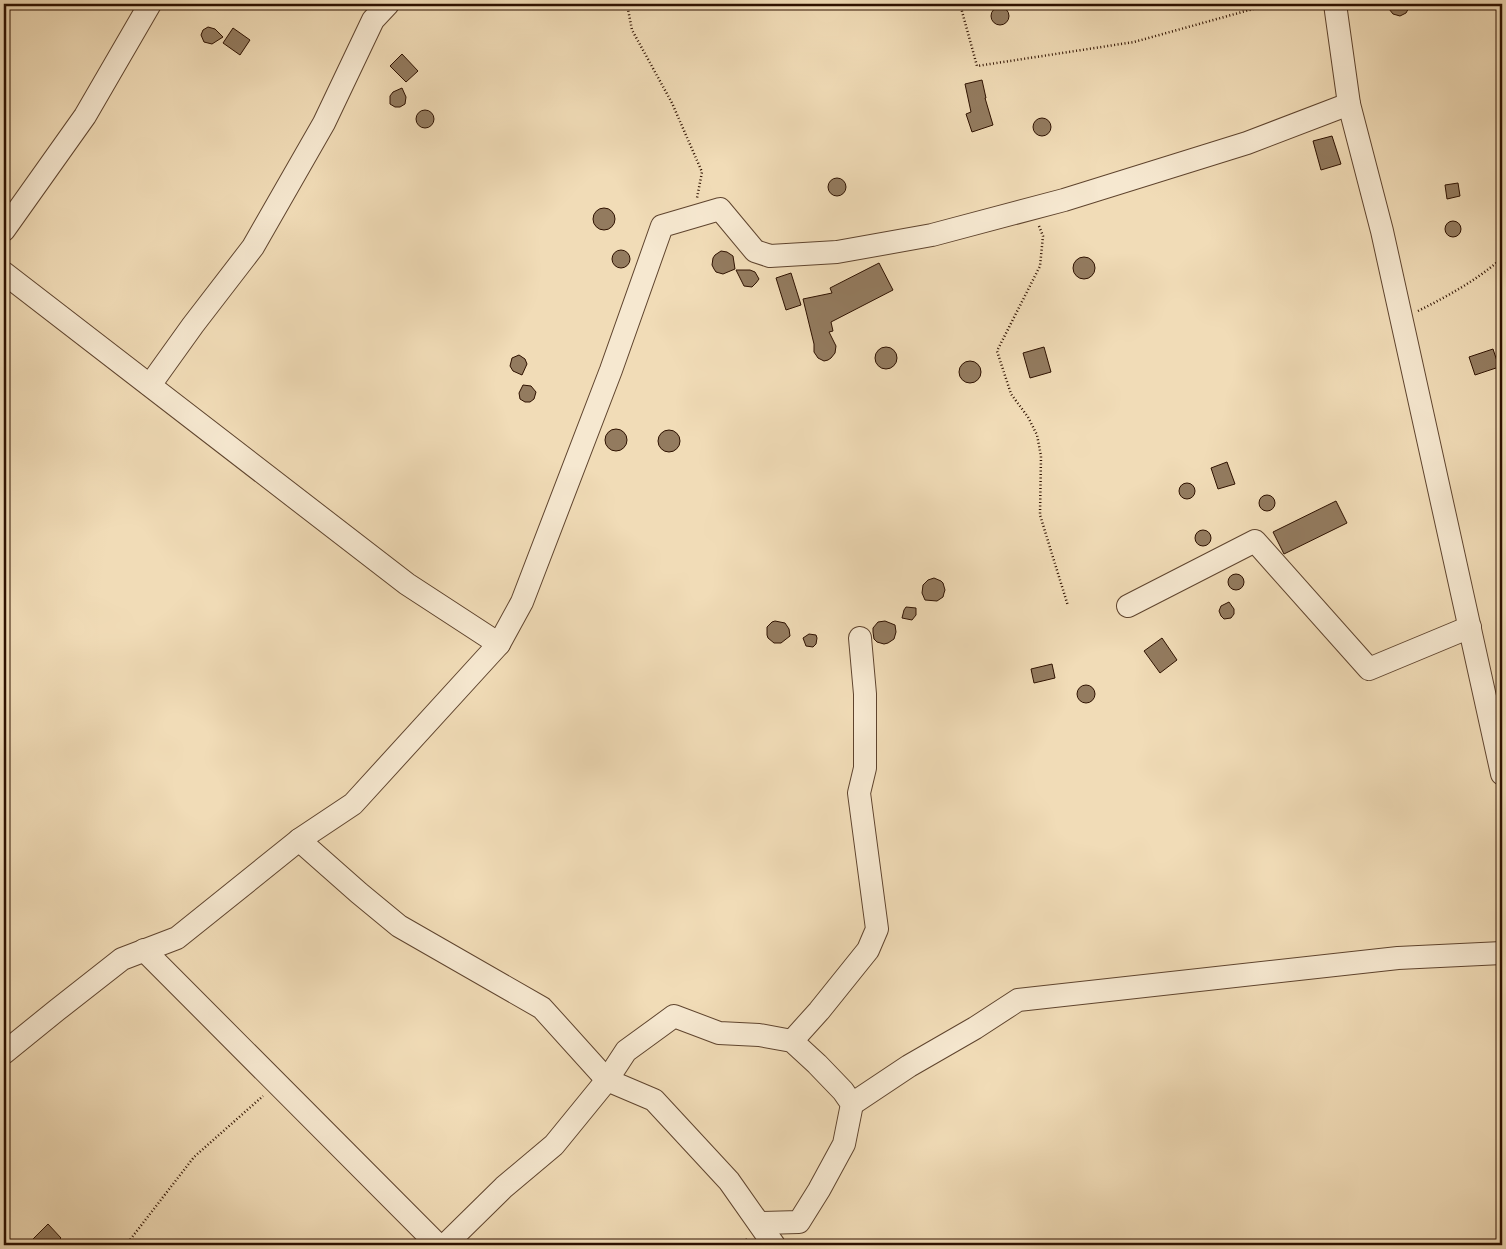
<svg xmlns="http://www.w3.org/2000/svg" width="1506" height="1249" viewBox="0 0 1506 1249" font-family="'IM FELL DW Pica',serif">
<style>
.building{fill:#937b5f;stroke:#2e1100}
.lines{fill:none;stroke-linecap:round;stroke-linejoin:round}
.minor-casing{stroke:#5f442e;stroke-width:24}
.path{stroke:#2e1100;stroke-width:2.5;stroke-dasharray:1 2.5;stroke-linecap:butt}
.minor{stroke:#f6e8d0;stroke-width:22}
</style>
<rect width="100%" height="100%" fill="#f1dcb7"/>
<filter id="stains"><feTurbulence type="fractalNoise" baseFrequency=".004" numOctaves="4"/><feColorMatrix values="0 0 0 0 .2 0 0 0 0 .09 0 0 0 0 .02 0 0 0 .5 -.17"/></filter>
<radialGradient id="worn" r=".72"><stop offset=".6" stop-color="#630" stop-opacity="0"/><stop offset="1" stop-color="#630" stop-opacity=".3"/></radialGradient>
<g class="building">
<path d="M 1385,4 L 1411,4 L 1406,13 L 1400,16 L 1393,14 Z"/>
<circle cx="1000" cy="16" r="9"/>
<path d="M 208,27 L 215,29 L 223,37 L 212,44 L 204,42 L 201,35 L 203,30 Z"/>
<path d="M 233,28 L 250,40 L 240,55 L 223,43 Z"/>
<path d="M 402,54 L 418,71 L 406,82 L 390,66 Z"/>
<path d="M 982,80 L 986,98 L 985,98 L 993,125 L 972,132 L 966,114 L 971,112 L 965,84 Z"/>
<path d="M 402,88 L 406,97 L 405,104 L 400,107 L 395,107 L 390,104 L 390,96 L 393,92 Z"/>
<circle cx="425" cy="119" r="9"/>
<circle cx="1042" cy="127" r="9"/>
<path d="M 1332,136 L 1341,164 L 1321,170 L 1313,141 Z"/>
<circle cx="837" cy="187" r="9"/>
<path d="M 1458,183 L 1460,196 L 1447,199 L 1445,185 Z"/>
<circle cx="604" cy="219" r="11"/>
<circle cx="1453" cy="229" r="8"/>
<circle cx="621" cy="259" r="9"/>
<path d="M 721,251 L 727,252 L 733,256 L 735,269 L 723,274 L 716,272 L 714,269 L 712,265 L 713,258 L 715,255 Z"/>
<circle cx="1084" cy="268" r="11"/>
<path d="M 879,263 L 893,290 L 831,322 L 833,331 L 829,332 L 836,346 L 835,353 L 831,358 L 828,360 L 824,361 L 818,358 L 814,352 L 814,344 L 803,299 L 832,293 L 830,288 Z"/>
<path d="M 736,270 L 750,270 L 755,272 L 759,279 L 756,283 L 752,287 L 744,286 Z"/>
<path d="M 791,273 L 801,305 L 786,310 L 776,278 Z"/>
<circle cx="886" cy="358" r="11"/>
<path d="M 1044,347 L 1051,372 L 1030,378 L 1023,353 Z"/>
<path d="M 1493,349 L 1499,367 L 1475,375 L 1469,357 Z"/>
<path d="M 519,355 L 525,359 L 527,364 L 522,375 L 513,371 L 510,366 L 512,358 Z"/>
<circle cx="970" cy="372" r="11"/>
<path d="M 523,385 L 531,386 L 536,392 L 534,399 L 530,402 L 525,402 L 520,399 L 519,393 Z"/>
<circle cx="616" cy="440" r="11"/>
<circle cx="669" cy="441" r="11"/>
<path d="M 1227,462 L 1235,484 L 1218,489 L 1211,468 Z"/>
<circle cx="1187" cy="491" r="8"/>
<circle cx="1267" cy="503" r="8"/>
<path d="M 1336,501 L 1347,523 L 1284,554 L 1273,532 Z"/>
<circle cx="1203" cy="538" r="8"/>
<circle cx="1236" cy="582" r="8"/>
<path d="M 934,578 L 941,581 L 943,583 L 945,590 L 944,593 L 943,597 L 937,601 L 925,600 L 922,593 L 923,585 L 928,580 Z"/>
<path d="M 1229,602 L 1234,609 L 1234,614 L 1231,618 L 1224,619 L 1221,616 L 1219,611 L 1221,606 Z"/>
<path d="M 906,607 L 916,608 L 916,615 L 912,620 L 902,618 L 904,610 Z"/>
<path d="M 775,621 L 785,623 L 789,629 L 790,636 L 781,643 L 774,643 L 768,638 L 767,635 L 767,627 L 772,622 Z"/>
<path d="M 885,621 L 895,625 L 896,632 L 894,639 L 888,643 L 884,644 L 877,642 L 874,639 L 873,632 L 873,628 L 878,622 Z"/>
<path d="M 809,634 L 816,635 L 817,638 L 816,644 L 813,647 L 806,646 L 803,638 Z"/>
<path d="M 1162,638 L 1177,660 L 1160,673 L 1144,651 Z"/>
<path d="M 1052,664 L 1055,678 L 1034,683 L 1031,669 Z"/>
<circle cx="1086" cy="694" r="9"/>
<path d="M 48,1224 L 61,1238 L 54,1245 L 27,1245 Z"/>
</g>
<g class="lines">
<g class="minor-casing">
<g id="minor">
<path d="M 1335,4 L 1349,104 L 1382,231 L 1502,774"/>
<path d="M 4,230 L 85,116 L 150,4"/>
<path d="M 4,273 L 407,584 L 499,644"/>
<path d="M 150,385 L 193,325 L 253,247 L 324,123 L 373,20 L 388,4"/>
<path d="M 1128,606 L 1255,541 L 1369,669 L 1470,627"/>
<path d="M 299,840 L 359,893 L 399,926 L 542,1008 L 607,1080 L 654,1100 L 729,1181 L 774,1245"/>
<path d="M 144,950 L 438,1245"/>
<path d="M 792,1041 L 819,1011 L 868,950 L 877,929 L 859,793 L 865,768 L 865,694 L 860,638"/>
<path d="M 4,1053 L 57,1010 L 122,959 L 177,938 L 299,840 L 353,804 L 499,644 L 522,602 L 611,370 L 662,226 L 720,209 L 755,251 L 770,256 L 837,252 L 932,235 L 1064,200 L 1247,143 L 1349,104"/>
<path d="M 852,1104 L 909,1066 L 975,1028 L 1018,1000 L 1398,958 L 1502,953"/>
<path d="M 445,1245 L 504,1187 L 554,1145 L 607,1080 L 626,1051 L 674,1016 L 719,1033 L 759,1035 L 792,1041 L 817,1064 L 843,1091 L 852,1104 L 844,1144 L 819,1190 L 799,1222 L 759,1223"/>
</g>
</g>
<g class="path">
<path d="M 627,4 L 632,30 L 672,103 L 702,172 L 697,198"/>
<path d="M 960,4 L 977,66 L 1134,42 L 1271,4"/>
<path d="M 1039,226 L 1043,236 L 1040,266 L 997,351 L 1011,394 L 1028,417 L 1037,435 L 1041,456 L 1040,515 L 1068,606"/>
<path d="M 1418,311 C 1448,296 1477,280 1502,258"/>
<path d="M 126,1245 L 194,1157 L 263,1096"/>
<path d="M 742,1245 L 747,1239"/>
</g>
<use href="#minor" class="minor"/>
</g>
<rect width="1506" height="1249" fill="none" stroke="#f1dcb7" stroke-width="20"/>
<rect x="5" y="5" width="1496" height="1239" fill="none" stroke="#2e1100" stroke-width="2.5"/>
<rect x="10" y="10" width="1486" height="1229" fill="none" stroke="#2e1100"/>
<rect width="100%" height="100%" filter="url(#stains)"/>
<rect width="100%" height="100%" fill="url(#worn)"/>
</svg>
